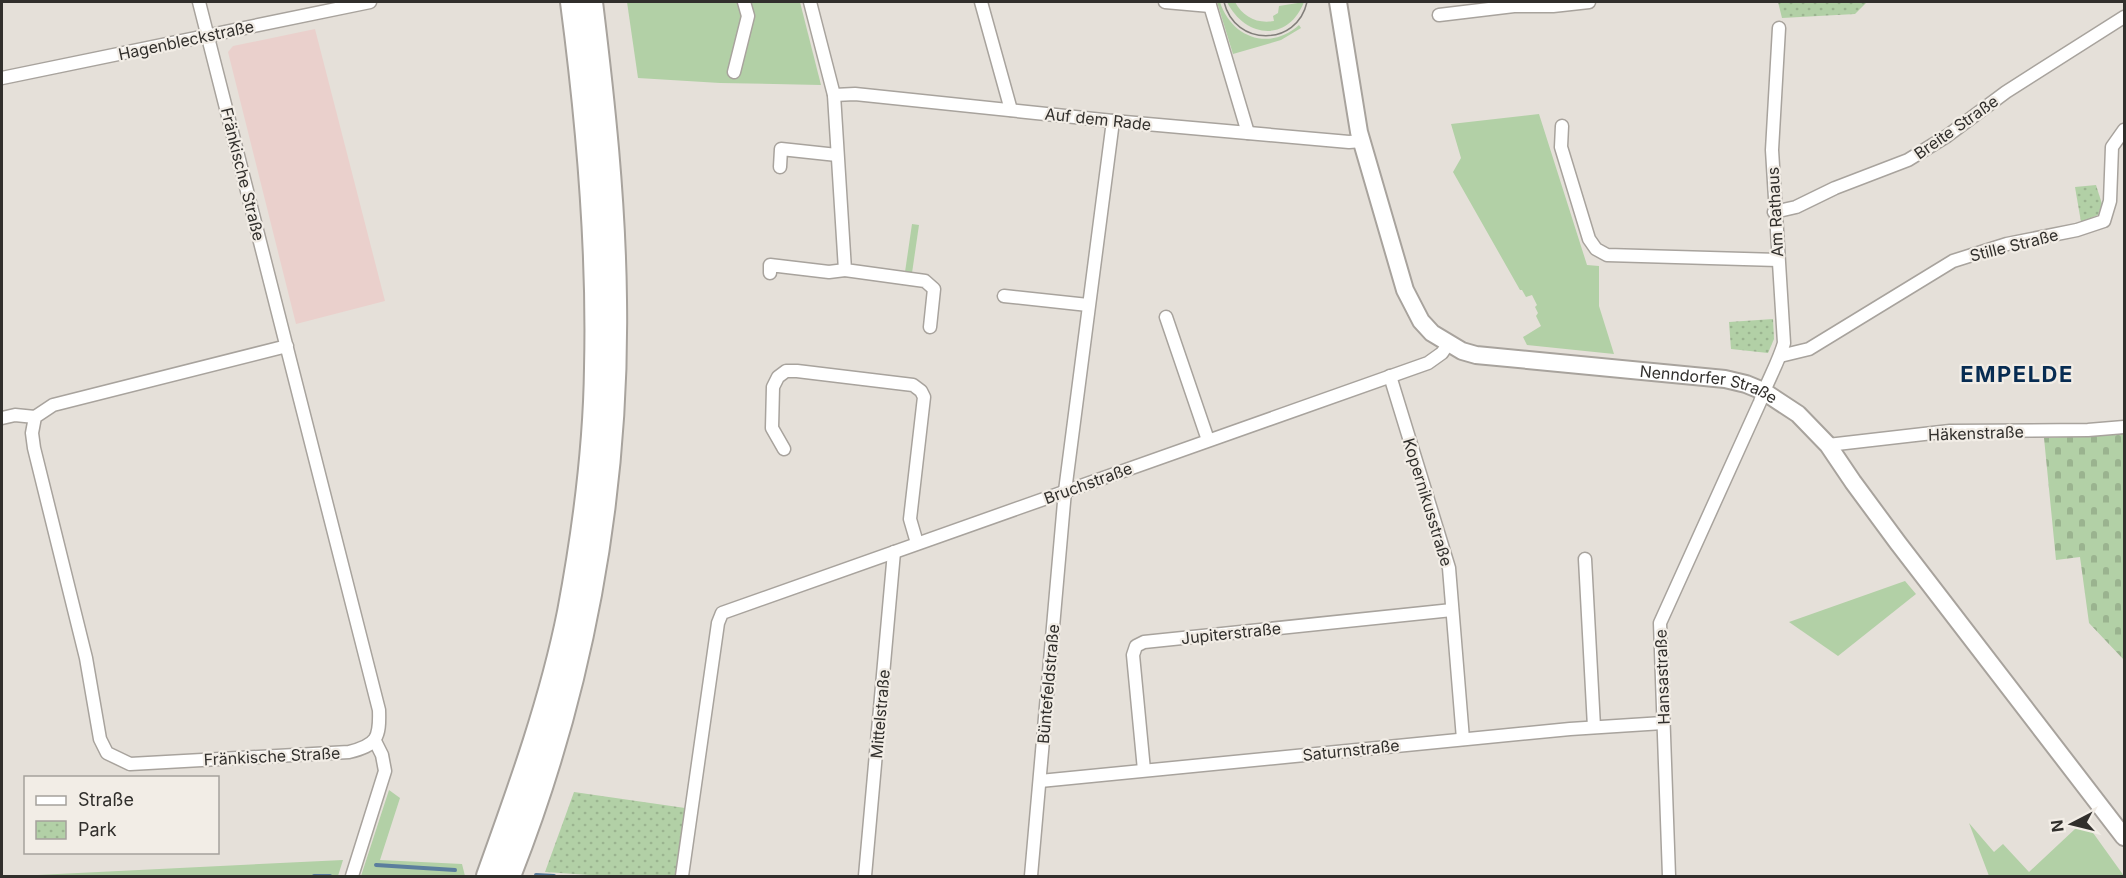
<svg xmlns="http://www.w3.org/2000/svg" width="2126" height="878" viewBox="0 0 2126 878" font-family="Inter,sans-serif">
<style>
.industrial{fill:#ead0cc}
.grass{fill:#b2d0a6}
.cemetery{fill:url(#cemetery-stones)}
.park{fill:url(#park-dots)}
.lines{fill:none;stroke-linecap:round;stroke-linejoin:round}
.stream{stroke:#5b7e9d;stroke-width:4}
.street-casing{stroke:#a8a39d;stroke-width:15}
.secondary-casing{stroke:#a8a39d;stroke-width:20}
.highway-casing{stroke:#a8a39d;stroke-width:26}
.street{stroke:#fff;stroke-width:12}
.secondary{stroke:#fff;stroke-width:16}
.highway{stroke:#fff;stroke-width:22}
.tram{stroke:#827e7a;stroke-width:1.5}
.labels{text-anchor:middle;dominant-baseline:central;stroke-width:4.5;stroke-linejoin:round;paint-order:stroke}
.street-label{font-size:16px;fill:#312f2c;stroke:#f2ede6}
.district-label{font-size:22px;font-weight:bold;letter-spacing:1.5px;fill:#072c52;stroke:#f2ede6}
</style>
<defs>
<pattern id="cemetery-stones" width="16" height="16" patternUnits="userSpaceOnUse" patternTransform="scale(1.5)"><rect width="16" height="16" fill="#b2d0a6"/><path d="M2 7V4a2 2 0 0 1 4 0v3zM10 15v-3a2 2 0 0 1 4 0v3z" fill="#9ab38f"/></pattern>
<pattern id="park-dots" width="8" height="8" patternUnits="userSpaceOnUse" patternTransform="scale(1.5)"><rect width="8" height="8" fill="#b2d0a6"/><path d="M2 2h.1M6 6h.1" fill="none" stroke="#9ab38f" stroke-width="1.8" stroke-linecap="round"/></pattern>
</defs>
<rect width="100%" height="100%" fill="#e5e0d9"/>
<path class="industrial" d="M 315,29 L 385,301 L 296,324 L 228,52 L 233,46 Z"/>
<g class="grass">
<path d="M 627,2 L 800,2 L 821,85 L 720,83 L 638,78 Z"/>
<path d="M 1217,2 L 1220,2 C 1231,37 1269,52 1299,25 L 1301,28 L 1281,40 L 1233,54 Z"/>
<path d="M 1227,2 L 1235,2 C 1243,17 1257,24 1274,21 L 1273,16 L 1278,13 L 1279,6 L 1304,2 C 1288,43 1245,38 1227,2 Z"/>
<path d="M 1539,114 L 1587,265 L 1599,266 L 1599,306 L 1614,354 L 1527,345 L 1523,337 L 1541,326 L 1536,316 L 1538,313 L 1535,307 L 1537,305 L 1532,295 L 1526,297 L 1522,290 L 1520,290 L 1453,172 L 1461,158 L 1451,124 Z"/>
<path d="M 912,224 L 919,225 L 912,273 L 905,272 Z"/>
<path d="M 1905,581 L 1916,594 L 1838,656 L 1789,622 Z"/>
<path d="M 389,790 L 400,798 L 380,860 L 462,864 L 465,876 L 361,876 Z"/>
<path d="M 1969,823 L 1994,852 L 2003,844 L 2029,872 L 2075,829 L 2086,823 L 2124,876 L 1989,876 Z"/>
<path d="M 343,860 L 338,876 L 17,876 Z"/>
</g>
<path class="cemetery" d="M 2124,434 L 2124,660 L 2089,623 L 2080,557 L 2056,560 L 2044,438 Z"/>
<g class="park">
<path d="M 1778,2 L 1867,2 L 1855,14 L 1782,18 Z"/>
<path d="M 2096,185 L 2102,204 L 2098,215 L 2081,222 L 2075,187 Z"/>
<path d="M 1773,319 L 1774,339 L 1768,353 L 1731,349 L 1729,322 Z"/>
<path d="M 574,792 L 685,808 L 675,876 L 604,876 L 545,872 Z"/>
</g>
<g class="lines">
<g class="stream">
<path d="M 376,865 L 455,870"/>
<path d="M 536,875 L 554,876"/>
<path d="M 314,876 L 330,876"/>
</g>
<g class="street-casing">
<g id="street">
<path d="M 199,2 L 379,710 C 380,738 377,745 349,752 L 130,764 L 107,753 L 100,739 L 86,658 L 34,448 L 32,433 L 35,417 L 53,405 L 287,346"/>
<path d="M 810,2 L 834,95 L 845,270 L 925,281 L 934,289 L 930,327"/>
<path d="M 981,2 L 1011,110"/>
<path d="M 1165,2 L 1210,6"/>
<path d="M 1209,2 L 1248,133"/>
<path d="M 1439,15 L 1514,6 L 1553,6 L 1589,2"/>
<path d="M 734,72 L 748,16 L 744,2"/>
<path d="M 2,78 L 370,2"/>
<path d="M 834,95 L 855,94 L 1113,121 L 1349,142 L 1362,141"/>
<path d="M 1562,126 L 1561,147 L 1589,239 L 1596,249 L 1607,255 L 1778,260"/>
<path d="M 780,167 L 781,149 L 837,155"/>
<path d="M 1774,212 L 1796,207 L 1835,188 L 1908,160 L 1947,136 L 2006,92 L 2124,17"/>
<path d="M 770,273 L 770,265 L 829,272 L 845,270"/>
<path d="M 1004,296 L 1088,305"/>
<path d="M 1166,317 L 1208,440"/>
<path d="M 1780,356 L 1809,349 L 1953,261 L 2007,244 L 2077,230 L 2104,221 L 2110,201 L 2112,147 L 2124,130"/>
<path d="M 1390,376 L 1449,568 L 1463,739"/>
<path d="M 2,418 L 15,415 L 35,417"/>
<path d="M 1828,445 L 1950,431 L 2088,430 L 2124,427"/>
<path d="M 784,449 L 772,428 L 773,387 L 778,377 L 786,371 L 797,371 L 913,385 L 921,391 L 924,397 L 910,519 L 917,543"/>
<path d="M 1585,559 L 1594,727"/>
<path d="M 1144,770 L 1133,655 L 1136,646 L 1144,642 L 1452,610"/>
<path d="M 1040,781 L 1570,729 L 1663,723"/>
<path d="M 352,876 L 385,771 L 382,755 L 375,741"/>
<path d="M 682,876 L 718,623 L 722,613 L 1428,363 L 1442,353 L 1448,344"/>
<path d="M 865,876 L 894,552"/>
<path d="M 1031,876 L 1065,491 L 1113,121"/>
<path d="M 1669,876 L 1660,623 L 1760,402 C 1767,381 1778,364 1784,343 L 1772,150 L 1779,28"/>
</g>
</g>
<g class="secondary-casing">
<g id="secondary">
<path id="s1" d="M 1338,2 L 1359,132 L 1405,290 L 1421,321 L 1432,333 L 1462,351 L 1476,355 L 1725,379 L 1746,384 L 1763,391 L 1798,414 L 1828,445 L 1853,482 L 1898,543 L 2124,837"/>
</g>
</g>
<g class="highway-casing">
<g id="highway">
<path d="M 488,876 C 519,790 551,702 569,612 C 584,532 595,449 596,368 C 599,245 588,123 572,2"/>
<path d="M 509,876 C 581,694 618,497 615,300 C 614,200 603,100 591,2"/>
</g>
</g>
<use href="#street" class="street"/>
<use href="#secondary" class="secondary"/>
<use href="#highway" class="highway"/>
<path class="tram" d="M 1224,2 C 1235,47 1297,47 1307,2"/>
</g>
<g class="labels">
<g class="street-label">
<text transform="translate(186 40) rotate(-12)">Hagenbleckstraße</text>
<text transform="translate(1098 119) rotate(6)">Auf dem Rade</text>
<text transform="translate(1956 127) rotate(-35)">Breite Straße</text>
<text transform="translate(243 174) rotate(76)">Fränkische Straße</text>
<text transform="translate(1775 212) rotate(-93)">Am Rathaus</text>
<text transform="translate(2014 245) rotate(-14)">Stille Straße</text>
<text stroke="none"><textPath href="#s1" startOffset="632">Nenndorfer Straße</textPath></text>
<text transform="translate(1976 433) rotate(-2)">Häkenstraße</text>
<text transform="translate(1088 483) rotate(-20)">Bruchstraße</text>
<text transform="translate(1428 502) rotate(73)">Kopernikusstraße</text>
<text transform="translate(1231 633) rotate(-6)">Jupiterstraße</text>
<text transform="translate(1662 677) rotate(-92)">Hansastraße</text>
<text transform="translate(1048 684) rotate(-85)">Büntefeldstraße</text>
<text transform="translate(880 714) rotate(-85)">Mittelstraße</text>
<text transform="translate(1351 750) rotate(-6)">Saturnstraße</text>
<text transform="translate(272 756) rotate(-3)">Fränkische Straße</text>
</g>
<g class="district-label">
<text x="2017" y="374">EMPELDE</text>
</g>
</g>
<rect width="2126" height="878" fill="none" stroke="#312f2c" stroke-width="6"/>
<rect x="24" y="776" width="195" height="78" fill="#f2ede6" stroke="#a5a19c" stroke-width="1.5"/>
<rect x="36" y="796" width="30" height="9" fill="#ffffff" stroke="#a5a19c" stroke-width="1.5"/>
<text x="78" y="806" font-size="18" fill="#312f2c">Straße</text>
<rect x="36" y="821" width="30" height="18" fill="url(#park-dots)" stroke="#a5a19c" stroke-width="1.5"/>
<text x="78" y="836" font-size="18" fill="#312f2c">Park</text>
<g transform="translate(2072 824) rotate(263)" stroke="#f2ede6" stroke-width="4.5" paint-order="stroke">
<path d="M0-4.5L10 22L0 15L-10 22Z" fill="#312f2c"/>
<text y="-9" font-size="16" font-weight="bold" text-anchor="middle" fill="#312f2c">N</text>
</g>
</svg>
